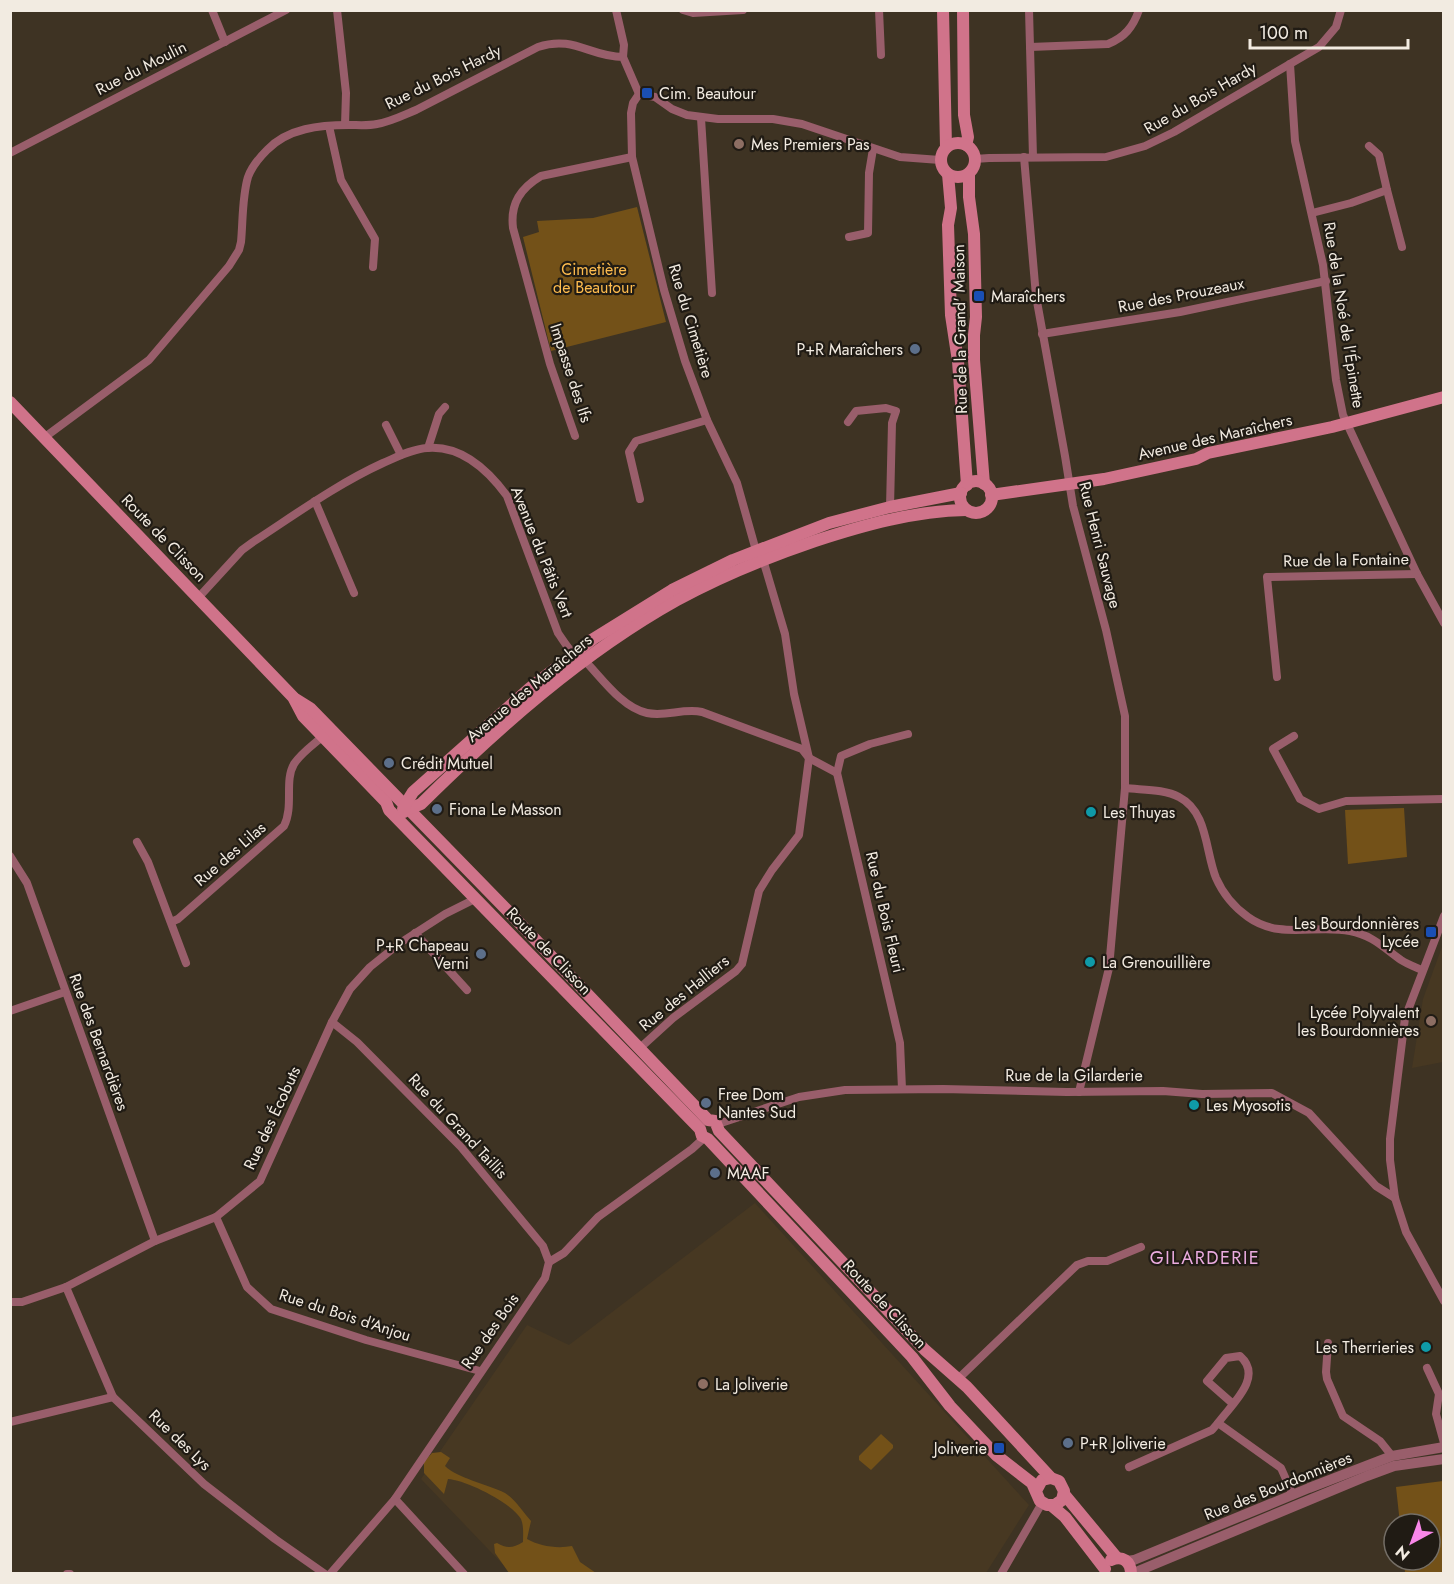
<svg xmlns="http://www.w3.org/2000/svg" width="1454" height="1584" viewBox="0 0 1454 1584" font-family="Jost,sans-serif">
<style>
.built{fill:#473822}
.green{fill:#735118}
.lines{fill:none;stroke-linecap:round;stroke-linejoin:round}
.minor{stroke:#995e6b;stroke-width:8}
.tertiary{stroke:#995e6b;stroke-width:10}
.secondary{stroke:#d0738a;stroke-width:12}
.transit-dot{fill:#1a4fb4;stroke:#201b14;stroke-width:2}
.education-dot{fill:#8d6e63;stroke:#201b14;stroke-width:2}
.service-dot{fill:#5c6f8a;stroke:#201b14;stroke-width:2}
.culture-dot{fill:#0f9aa8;stroke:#201b14;stroke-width:2}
.labels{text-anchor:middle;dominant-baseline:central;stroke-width:4.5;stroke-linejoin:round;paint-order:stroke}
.street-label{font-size:16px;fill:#f2ebe1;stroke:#201b14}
.poi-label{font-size:16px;fill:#f2ebe1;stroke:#201b14;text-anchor:start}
.park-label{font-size:16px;fill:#febc4e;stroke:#201b14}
.neighbourhood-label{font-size:18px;letter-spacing:1.5px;fill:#eaabdf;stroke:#201b14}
</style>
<rect width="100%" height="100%" fill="#3e3323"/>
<g class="built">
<path d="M 1443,944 L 1443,1062 L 1412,1068 L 1423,999 Z"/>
<path d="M 755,1203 L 1029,1505 L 986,1573 L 512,1574 L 421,1479 L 527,1325 L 569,1345 Z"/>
</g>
<g class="green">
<path d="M 637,207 L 666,322 L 551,351 L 523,237 L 539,232 L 537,221 L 593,218 Z"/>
<path d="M 1404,808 L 1407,857 L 1348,864 L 1345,810 Z"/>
<path d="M 881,1434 L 893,1445 L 893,1448 L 871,1470 L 859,1460 L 859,1456 Z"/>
<path d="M 441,1452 L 450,1458 L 445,1466 C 457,1478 487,1484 505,1493 C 515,1499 523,1512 531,1521 L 527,1539 C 539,1546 557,1549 572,1546 L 580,1562 L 596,1573 L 509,1573 L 495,1553 L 494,1544 L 497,1543 C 507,1549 513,1548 523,1542 C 523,1535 524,1526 521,1519 C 512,1503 466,1480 448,1479 L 444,1494 L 424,1473 L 424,1462 L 432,1453 Z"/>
<path d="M 1443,1481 L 1443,1573 L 1405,1573 L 1404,1560 L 1430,1560 L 1430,1524 L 1400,1524 L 1396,1487 Z"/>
</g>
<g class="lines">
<g class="minor">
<path d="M 212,10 L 225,42"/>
<path d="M 337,10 L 346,93 L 345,125"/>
<path d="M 616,10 L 624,45 L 623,57"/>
<path d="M 683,10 L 693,13 L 743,10"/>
<path d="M 879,10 L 881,55"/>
<path d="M 1029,10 L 1033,157"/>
<path d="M 1030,47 L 1108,44 C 1125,37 1133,27 1139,10"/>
<path d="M 1290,64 L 1295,141 L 1323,265 L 1336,380 L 1343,415 L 1417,574 L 1444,623"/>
<path d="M 639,94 L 633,103 L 631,113 L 632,157 L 664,290 L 685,361 L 707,420 L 737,483 L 755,547 L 764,563 L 785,634 L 794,694 L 809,758 L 799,835 L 772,870 L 759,891 L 742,964 L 736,971 L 673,1018 L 640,1048"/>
<path d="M 701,118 L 712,293"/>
<path d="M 329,126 L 341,180 L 375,239 L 373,267"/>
<path d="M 1369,146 L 1379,155 L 1387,190"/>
<path d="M 10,153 L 286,10"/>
<path d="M 1024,157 L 1036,296 L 1065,456 L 1073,506 L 1106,630 L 1125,716 L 1125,788 L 1109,968 L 1079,1092"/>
<path d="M 975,159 L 989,158 L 1106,157 L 1145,146 L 1174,132 L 1319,47 L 1336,27 L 1341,10"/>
<path d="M 1312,213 L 1351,203 L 1387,190 L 1402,247"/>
<path d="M 849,237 L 868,233 L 869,173 L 873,149"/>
<path d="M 1042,334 L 1180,312 L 1326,281"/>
<path d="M 848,422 L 856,411 L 886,408 L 896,411 L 892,423 L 890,507"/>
<path d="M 386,425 L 401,455"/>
<path d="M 575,436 L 550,364 L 513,228 C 510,203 521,188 541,176 L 632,157"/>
<path d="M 45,437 L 149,360 L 229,266 L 239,250 L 241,242 C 243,221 242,197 248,177 C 252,166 259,158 267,150 C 288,128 320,125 349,125 C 358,125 368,126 377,124 C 390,122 404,115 416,110 L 538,47 C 574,35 590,57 623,57 L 639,94 L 655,97 L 672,109 L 687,115 L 718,119 L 773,119 L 802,124 L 900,157 L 940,160"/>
<path d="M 428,448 L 439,414 L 445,407"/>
<path d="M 640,499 L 629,452 L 636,441 L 707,420"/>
<path d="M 315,501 L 354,593"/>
<path d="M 198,598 L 242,550 L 253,542 C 296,514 337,484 383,463 C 397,457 412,449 427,448 C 461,445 488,470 507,496 L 558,633 C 563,640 567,647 572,652 C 577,657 583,658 587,663 C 603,680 623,708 647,713 C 666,717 683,708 702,712 L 802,749 L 809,758 L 837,773 L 900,1043 L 902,1089"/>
<path d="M 1277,677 L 1267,577 L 1417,574"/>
<path d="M 1294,736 L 1273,749 L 1300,799 L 1319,809 L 1346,801 L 1444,799"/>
<path d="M 837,773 L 841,756 L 870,744 L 908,734"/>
<path d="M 1125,788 C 1142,790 1165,789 1179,797 C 1208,812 1205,851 1216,878 C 1223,894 1234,907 1248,917 C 1280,940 1315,924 1350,931 C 1372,935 1384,948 1401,960 C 1407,964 1415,967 1422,970"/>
<path d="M 137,842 L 148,862 L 186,963"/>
<path d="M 10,856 L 27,883 L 155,1241"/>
<path d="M 1444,916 L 1405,1018 L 1390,1139 L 1390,1160 L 1395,1198 L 1406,1232 L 1444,1301"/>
<path d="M 171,922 L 178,919 L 284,826 C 294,806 284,781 294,764 C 301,753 313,745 322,737"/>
<path d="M 415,933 L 467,990"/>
<path d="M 10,1011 L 65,992"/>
<path d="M 718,1124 L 799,1097 L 845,1090 L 943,1089 L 1067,1092 L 1163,1091 L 1202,1094 L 1272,1093 L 1309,1113 L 1376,1186 L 1395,1198"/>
<path d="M 216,1217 L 247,1287 L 271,1309 L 366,1340 L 480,1371"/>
<path d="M 549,1262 L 564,1253 L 598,1217 L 692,1149 L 704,1138"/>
<path d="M 66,1287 L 113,1397 L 204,1484 L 275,1539 L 325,1574"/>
<path d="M 10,1302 L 22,1302 L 66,1287 L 155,1241 L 216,1217 L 260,1181 L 332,1022 L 350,989 L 370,967 L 400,943 L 445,914 L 475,899"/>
<path d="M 1328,1343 L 1326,1372 L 1327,1379 L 1343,1416 L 1380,1441 L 1392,1456"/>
<path d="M 1427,1368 L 1439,1394 L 1436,1414 L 1444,1443"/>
<path d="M 958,1379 L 1077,1265 L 1088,1261 L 1107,1261 L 1141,1247"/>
<path d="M 1232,1403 L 1207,1381 L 1226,1358 L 1240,1356 C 1264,1377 1232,1404 1218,1423 L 1281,1468 L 1293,1495"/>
<path d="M 10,1422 L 113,1397"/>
<path d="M 1129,1467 L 1212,1430 L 1218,1423"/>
<path d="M 395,1499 L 464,1574"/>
<path d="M 67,1574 L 70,1574"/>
<path d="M 330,1574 L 395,1499 L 545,1278 L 549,1262 L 543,1246 L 461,1147 L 357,1042 L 332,1022"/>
<path d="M 1001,1574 L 1042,1503"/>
</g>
<g class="tertiary">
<path d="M 1127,1561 L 1134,1560 L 1309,1488 L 1392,1456 L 1444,1447"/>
<path d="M 1131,1574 L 1367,1476 L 1394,1466 L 1444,1459"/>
</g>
<g class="secondary">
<path d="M 943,10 L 946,147"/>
<path d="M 963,10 L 964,115 L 968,137 L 966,145"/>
<circle cx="958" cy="160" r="17"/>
<path d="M 948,174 L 951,208 L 948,225 L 951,315 L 958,361 L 967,485"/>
<path d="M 969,174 L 969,197 L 974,234 L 976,317 L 974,335 L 974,360 L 984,484"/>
<path d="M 10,402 L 293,697 L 303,716 L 386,802 L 389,810 L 700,1129 L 702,1136 L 708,1139 L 912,1357 L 950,1406 L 996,1455 L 1032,1483 L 1040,1501 L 1047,1505 L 1055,1505 L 1062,1500 L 1064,1491 L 1059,1481 L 1051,1478 L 1042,1480 L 1036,1491"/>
<circle cx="976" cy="497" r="16"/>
<path d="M 991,495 L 1104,479 L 1196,459 L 1208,453 L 1332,427 L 1444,397"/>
<path d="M 294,698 L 310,708 L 506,909 L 708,1120 L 715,1121 L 719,1131 L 925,1350 L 967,1387 L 1051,1478"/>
<path d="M 403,809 L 409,809 L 421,804 C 498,728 582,653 677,600 C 721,576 768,557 815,541 C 864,525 914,511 966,510"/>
<path d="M 404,812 L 405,805 L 413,792 L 530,688 L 574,654 L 593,639 L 672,590 L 733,560 L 829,523 L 890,507 L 961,493"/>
<path d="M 1064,1494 L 1117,1558"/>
<path d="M 1052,1506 L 1065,1517 L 1105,1569"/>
<path d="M 1111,1560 C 1122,1555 1131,1561 1131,1574"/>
</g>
</g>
<g class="transit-dot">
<rect x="641" y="87" width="12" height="12" rx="3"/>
<rect x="973" y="290" width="12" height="12" rx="3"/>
<rect x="1425" y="926" width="12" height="12" rx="3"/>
<rect x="993" y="1442" width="12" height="12" rx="3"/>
</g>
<g class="education-dot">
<circle cx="739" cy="144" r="6"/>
<circle cx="1431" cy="1021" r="6"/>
<circle cx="703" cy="1384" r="6"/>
</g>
<g class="service-dot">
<circle cx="915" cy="349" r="6"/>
<circle cx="389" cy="763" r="6"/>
<circle cx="437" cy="809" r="6"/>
<circle cx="481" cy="954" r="6"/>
<circle cx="706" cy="1103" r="6"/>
<circle cx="715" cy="1173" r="6"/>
<circle cx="1068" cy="1443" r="6"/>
</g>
<g class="culture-dot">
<circle cx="1091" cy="812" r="6"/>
<circle cx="1090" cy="962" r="6"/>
<circle cx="1194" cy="1105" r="6"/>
<circle cx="1426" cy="1347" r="6"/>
</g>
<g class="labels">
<g class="street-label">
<text transform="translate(141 68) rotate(-27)">Rue du Moulin</text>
<text transform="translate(443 77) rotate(-26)">Rue du Bois Hardy</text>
<text transform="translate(1200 98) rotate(-30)">Rue du Bois Hardy</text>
<text transform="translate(1181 295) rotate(-11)">Rue des Prouzeaux</text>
<text transform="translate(1344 315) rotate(81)">Rue de la Noé de l'Épinette</text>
<text transform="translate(691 321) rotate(73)">Rue du Cimetière</text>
<text transform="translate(960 329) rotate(-91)">Rue de la Grand' Maison</text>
<text transform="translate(571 373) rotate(72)">Impasse des Ifs</text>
<text transform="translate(1215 437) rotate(-13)">Avenue des Maraîchers</text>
<text transform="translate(164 538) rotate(46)">Route de Clisson</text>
<text transform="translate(1100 545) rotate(76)">Rue Henri Sauvage</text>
<text transform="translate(542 552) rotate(68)">Avenue du Pâtis Vert</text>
<text transform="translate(1346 560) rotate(-1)">Rue de la Fontaine</text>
<text transform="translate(529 688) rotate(-40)">Avenue des Maraîchers</text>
<text transform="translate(230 854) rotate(-41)">Rue des Lilas</text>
<text transform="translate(885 912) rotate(77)">Rue du Bois Fleuri</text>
<text transform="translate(549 951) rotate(46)">Route de Clisson</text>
<text transform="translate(684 993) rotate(-39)">Rue des Halliers</text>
<text transform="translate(99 1042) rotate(70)">Rue des Bernardières</text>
<text x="1074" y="1075">Rue de la Gilarderie</text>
<text transform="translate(272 1118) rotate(-65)">Rue des Écobuts</text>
<text transform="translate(458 1126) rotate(47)">Rue du Grand Taillis</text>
<text transform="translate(885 1304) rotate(47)">Route de Clisson</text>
<text transform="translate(345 1315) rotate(18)">Rue du Bois d'Anjou</text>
<text transform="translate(490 1331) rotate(-55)">Rue des Bois</text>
<text transform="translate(180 1440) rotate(44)">Rue des Lys</text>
<text transform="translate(1278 1486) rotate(-22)">Rue des Bourdonnières</text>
</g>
<g class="poi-label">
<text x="659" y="93">Cim. Beautour</text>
<text x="751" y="144">Mes Premiers Pas</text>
<text x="991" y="296">Maraîchers</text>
<text x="903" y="349" text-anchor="end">P+R Maraîchers</text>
<text x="401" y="763">Crédit Mutuel</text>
<text x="449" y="809">Fiona Le Masson</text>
<text x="1103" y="812">Les Thuyas</text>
<text x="1419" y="923" text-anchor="end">Les Bourdonnières<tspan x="1419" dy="18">Lycée</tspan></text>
<text x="469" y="945" text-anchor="end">P+R Chapeau<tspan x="469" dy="18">Verni</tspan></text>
<text x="1102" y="962">La Grenouillière</text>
<text x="1419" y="1012" text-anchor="end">Lycée Polyvalent<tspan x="1419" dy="18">les Bourdonnières</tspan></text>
<text x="718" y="1094">Free Dom<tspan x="718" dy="18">Nantes Sud</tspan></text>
<text x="1206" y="1105">Les Myosotis</text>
<text x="727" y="1173">MAAF</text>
<text x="1414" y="1347" text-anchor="end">Les Therrieries</text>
<text x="715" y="1384">La Joliverie</text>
<text x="1080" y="1443">P+R Joliverie</text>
<text x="987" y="1448" text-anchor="end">Joliverie</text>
</g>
<g class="park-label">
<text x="594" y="269">Cimetière<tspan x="594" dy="18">de Beautour</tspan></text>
</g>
<g class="neighbourhood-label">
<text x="1205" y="1258">GILARDERIE</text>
</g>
</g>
<rect width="1454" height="1584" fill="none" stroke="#f2ebe1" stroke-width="24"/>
<g transform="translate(1412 1542) rotate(221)"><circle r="28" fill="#201b14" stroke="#746e66" stroke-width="1.5"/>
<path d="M0-4.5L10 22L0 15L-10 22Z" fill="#f987e9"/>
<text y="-9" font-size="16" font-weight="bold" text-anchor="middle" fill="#f2ebe1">N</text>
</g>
<path d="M1250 39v9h158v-9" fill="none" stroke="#f2ebe1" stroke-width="3"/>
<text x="1259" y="39" font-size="18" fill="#f2ebe1" stroke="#201b14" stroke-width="4.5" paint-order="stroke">100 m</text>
</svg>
